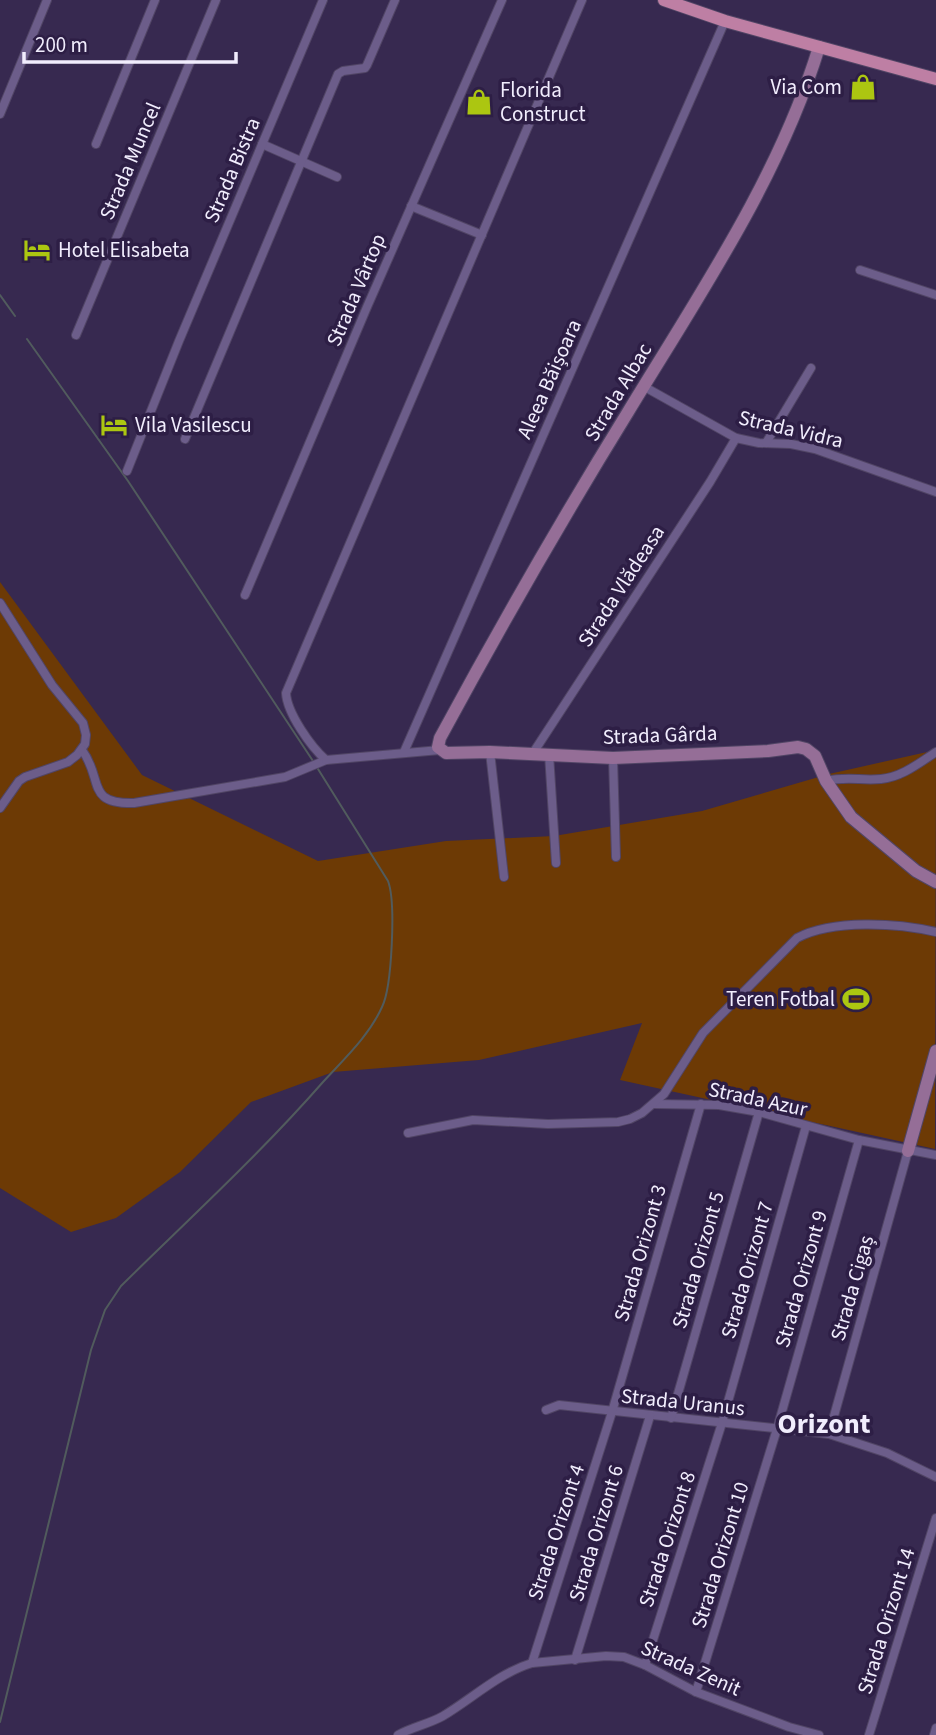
<svg xmlns="http://www.w3.org/2000/svg" width="936" height="1735" viewBox="0 0 936 1735" font-family="'Source Sans 3',sans-serif">
<style>
.green{fill:#6d3a05}
.lines{fill:none;stroke-linecap:round;stroke-linejoin:round}
.stream{stroke:#515b5d;stroke-width:2}
.street-casing{stroke:#514565;stroke-width:10}
.secondary-casing{stroke:#514565;stroke-width:14}
.primary-casing{stroke:#514565;stroke-width:14}
.street{stroke:#6c5d8a;stroke-width:8}
.secondary{stroke:#956e97;stroke-width:12}
.primary{stroke:#be7fa4;stroke-width:12}
.labels{text-anchor:middle;dominant-baseline:central;stroke-width:7;stroke-linejoin:round;paint-order:stroke}
.poi-label{font-size:21px;fill:#f1edfd;stroke:#2d1e45;text-anchor:start}
.street-label{font-size:21px;fill:#f1edfd;stroke:#2d1e45}
.district-label{font-size:28px;font-weight:bold;fill:#f1edfd;stroke:#2d1e45}
</style>
<rect width="100%" height="100%" fill="#372950"/>
<path class="green" d="M 0,582 L 142,775 L 318,861 L 446,841 L 554,836 L 702,811 L 829,774 L 936,750 L 935,1149 L 620,1080 L 642,1023 L 479,1060 L 333,1072 L 251,1102 L 180,1172 L 116,1218 L 71,1232 L 0,1188 Z"/>
<g class="lines">
<g class="stream">
<path d="M 0,295 L 15,316"/>
<path d="M 27,339 L 128,481 L 313,761"/>
<path d="M 0,1722 L 91,1350 L 105,1310 L 121,1286 C 189,1219 260,1154 323,1082 C 344,1059 369,1036 382,1007 C 392,987 396,902 388,881 L 318,769"/>
</g>
<g class="street-casing">
<g id="street">
<path d="M 0,114 L 47,0"/>
<path d="M 96,144 L 155,0"/>
<path d="M 262,144 L 337,177"/>
<path d="M 411,206 L 482,235"/>
<path d="M 860,270 L 936,295"/>
<path d="M 76,335 L 216,0"/>
<path d="M 643,386 L 736,438 L 759,443 L 791,444 L 815,449 L 936,492"/>
<path d="M 185,439 L 338,74 L 343,71 L 365,68 L 367,65 L 395,0"/>
<path d="M 766,443 L 811,368"/>
<path d="M 127,471 L 179,341 L 323,0"/>
<path d="M 245,595 L 367,307 L 502,0"/>
<path d="M 0,603 L 52,685 L 83,723 L 86,735 L 85,744 L 77,755 L 68,762 L 25,777 L 19,781 L 0,808"/>
<path d="M 82,750 C 104,780 85,804 134,803 L 285,777 L 326,760"/>
<path d="M 404,752 L 725,21"/>
<path d="M 490,752 L 504,877"/>
<path d="M 533,753 L 710,482 L 736,438"/>
<path d="M 549,754 L 556,863"/>
<path d="M 613,758 L 616,857"/>
<path d="M 326,760 C 311,747 287,713 286,693 L 582,0"/>
<path d="M 326,760 L 440,750"/>
<path d="M 826,781 C 848,776 861,781 881,779 C 902,777 919,763 936,752"/>
<path d="M 654,1104 L 719,1105 L 759,1112 L 859,1140 L 936,1155"/>
<path d="M 408,1133 L 473,1120 L 548,1124 L 618,1122 L 630,1119 L 642,1113 L 664,1094 L 703,1033 L 797,938 C 833,919 897,923 936,932"/>
<path d="M 546,1410 L 559,1405 L 829,1434 L 887,1453 L 936,1477"/>
<path d="M 671,1418 L 759,1112"/>
<path d="M 829,1434 L 908,1151"/>
<path d="M 575,1660 L 650,1416"/>
<path d="M 532,1663 L 612,1412 L 701,1104"/>
<path d="M 645,1665 L 722,1423 L 806,1126"/>
<path d="M 696,1692 L 777,1429 L 859,1140"/>
<path d="M 398,1735 C 412,1727 429,1724 443,1716 C 473,1698 499,1673 532,1663 L 606,1656 L 624,1657 L 645,1665 L 696,1692 L 789,1727 L 819,1735"/>
<path d="M 869,1735 L 936,1518"/>
<path d="M 934,1735 L 936,1728"/>
</g>
</g>
<g class="secondary-casing">
<g id="secondary">
<path d="M 819,47 C 779,178 699,295 628,412 C 562,519 500,627 440,738 L 438,747 L 446,753 L 490,752 L 613,758 L 768,751 L 798,747 L 806,749 L 815,756 L 826,781 L 851,817 L 916,871 L 936,882"/>
<path d="M 908,1151 L 936,1051"/>
</g>
</g>
<g class="primary-casing">
<path id="primary" d="M 664,0 L 725,21 L 936,79"/>
</g>
<use href="#street" class="street"/>
<use href="#secondary" class="secondary"/>
<use href="#primary" class="primary"/>
</g>
<defs>
<g id="shop-bare" transform="scale(2.1)"><path d="M-5-2.5h2.3a2.7 3.5 0 0 1 5.4 0H5L5.5 6h-11ZM-1.5-2.5h3a1.5 2.3 0 0 0-3 0Z" fill="#acc611" stroke="#2d1e45" stroke-width="2.5" paint-order="stroke"/></g>
<g id="hotel-bare" transform="scale(2.1)"><path d="M-6-4.5h1.5V1H6V5H4.5V3h-9V5H-6ZM-4 0a1.8 1.8 0 1 1 3.6 0ZM.5 0V-2.5h3Q6-2.5 6 0Z" fill="#acc611" stroke="#2d1e45" stroke-width="2.5" paint-order="stroke"/></g>
<g id="stadium-bare" transform="scale(2.1)"><path d="M0-5a6.5 5 0 1 0 0 10a6.5 5 0 1 0 0-10ZM-3.5-1.8h7v3.6h-7Z" fill="#acc611" stroke="#2d1e45" stroke-width="2.5" paint-order="stroke"/></g>
</defs>
<g fill-rule="evenodd">
<use href="#shop-bare" x="863" y="87"/>
<use href="#shop-bare" x="479" y="102"/>
<use href="#hotel-bare" x="37" y="250"/>
<use href="#hotel-bare" x="114" y="425"/>
<use href="#stadium-bare" x="856" y="999"/>
</g>
<g class="labels">
<g class="poi-label">
<text x="842" y="87" text-anchor="end">Via Com</text>
<text x="500" y="90">Florida<tspan x="500" dy="24">Construct</tspan></text>
<text x="58" y="250">Hotel Elisabeta</text>
<text x="135" y="425">Vila Vasilescu</text>
<text x="835" y="999" text-anchor="end">Teren Fotbal</text>
</g>
<g class="street-label">
<text transform="translate(130 161) rotate(-67)">Strada Muncel</text>
<text transform="translate(232 170) rotate(-67)">Strada Bistra</text>
<text transform="translate(356 290) rotate(-67)">Strada Vârtop</text>
<text transform="translate(549 379) rotate(-66)">Aleea Băișoara</text>
<text transform="translate(618 392) rotate(-59)">Strada Albac</text>
<text transform="translate(791 429) rotate(13)">Strada Vidra</text>
<text transform="translate(621 586) rotate(-57)">Strada Vlădeasa</text>
<text transform="translate(660 735) rotate(-2)">Strada Gârda</text>
<text transform="translate(758 1099) rotate(12)">Strada Azur</text>
<text transform="translate(640 1253) rotate(-74)">Strada Orizont 3</text>
<text transform="translate(698 1260) rotate(-74)">Strada Orizont 5</text>
<text transform="translate(747 1270) rotate(-74)">Strada Orizont 7</text>
<text transform="translate(801 1279) rotate(-74)">Strada Orizont 9</text>
<text transform="translate(852 1288) rotate(-74)">Strada Cigaș</text>
<text transform="translate(683 1402) rotate(6)">Strada Uranus</text>
<text transform="translate(556 1532) rotate(-72)">Strada Orizont 4</text>
<text transform="translate(596 1533) rotate(-73)">Strada Orizont 6</text>
<text transform="translate(667 1539) rotate(-72)">Strada Orizont 8</text>
<text transform="translate(720 1555) rotate(-73)">Strada Orizont 10</text>
<text transform="translate(886 1621) rotate(-73)">Strada Orizont 14</text>
<text transform="translate(691 1668) rotate(24)">Strada Zenit</text>
</g>
<g class="district-label">
<text x="824" y="1424">Orizont</text>
</g>
</g>
<path d="M24 52v10h212v-10" fill="none" stroke="#f1edfd" stroke-width="3.5"/>
<text x="35" y="52" font-size="21" fill="#f1edfd" stroke="#2d1e45" stroke-width="5" paint-order="stroke">200 m</text>
</svg>
